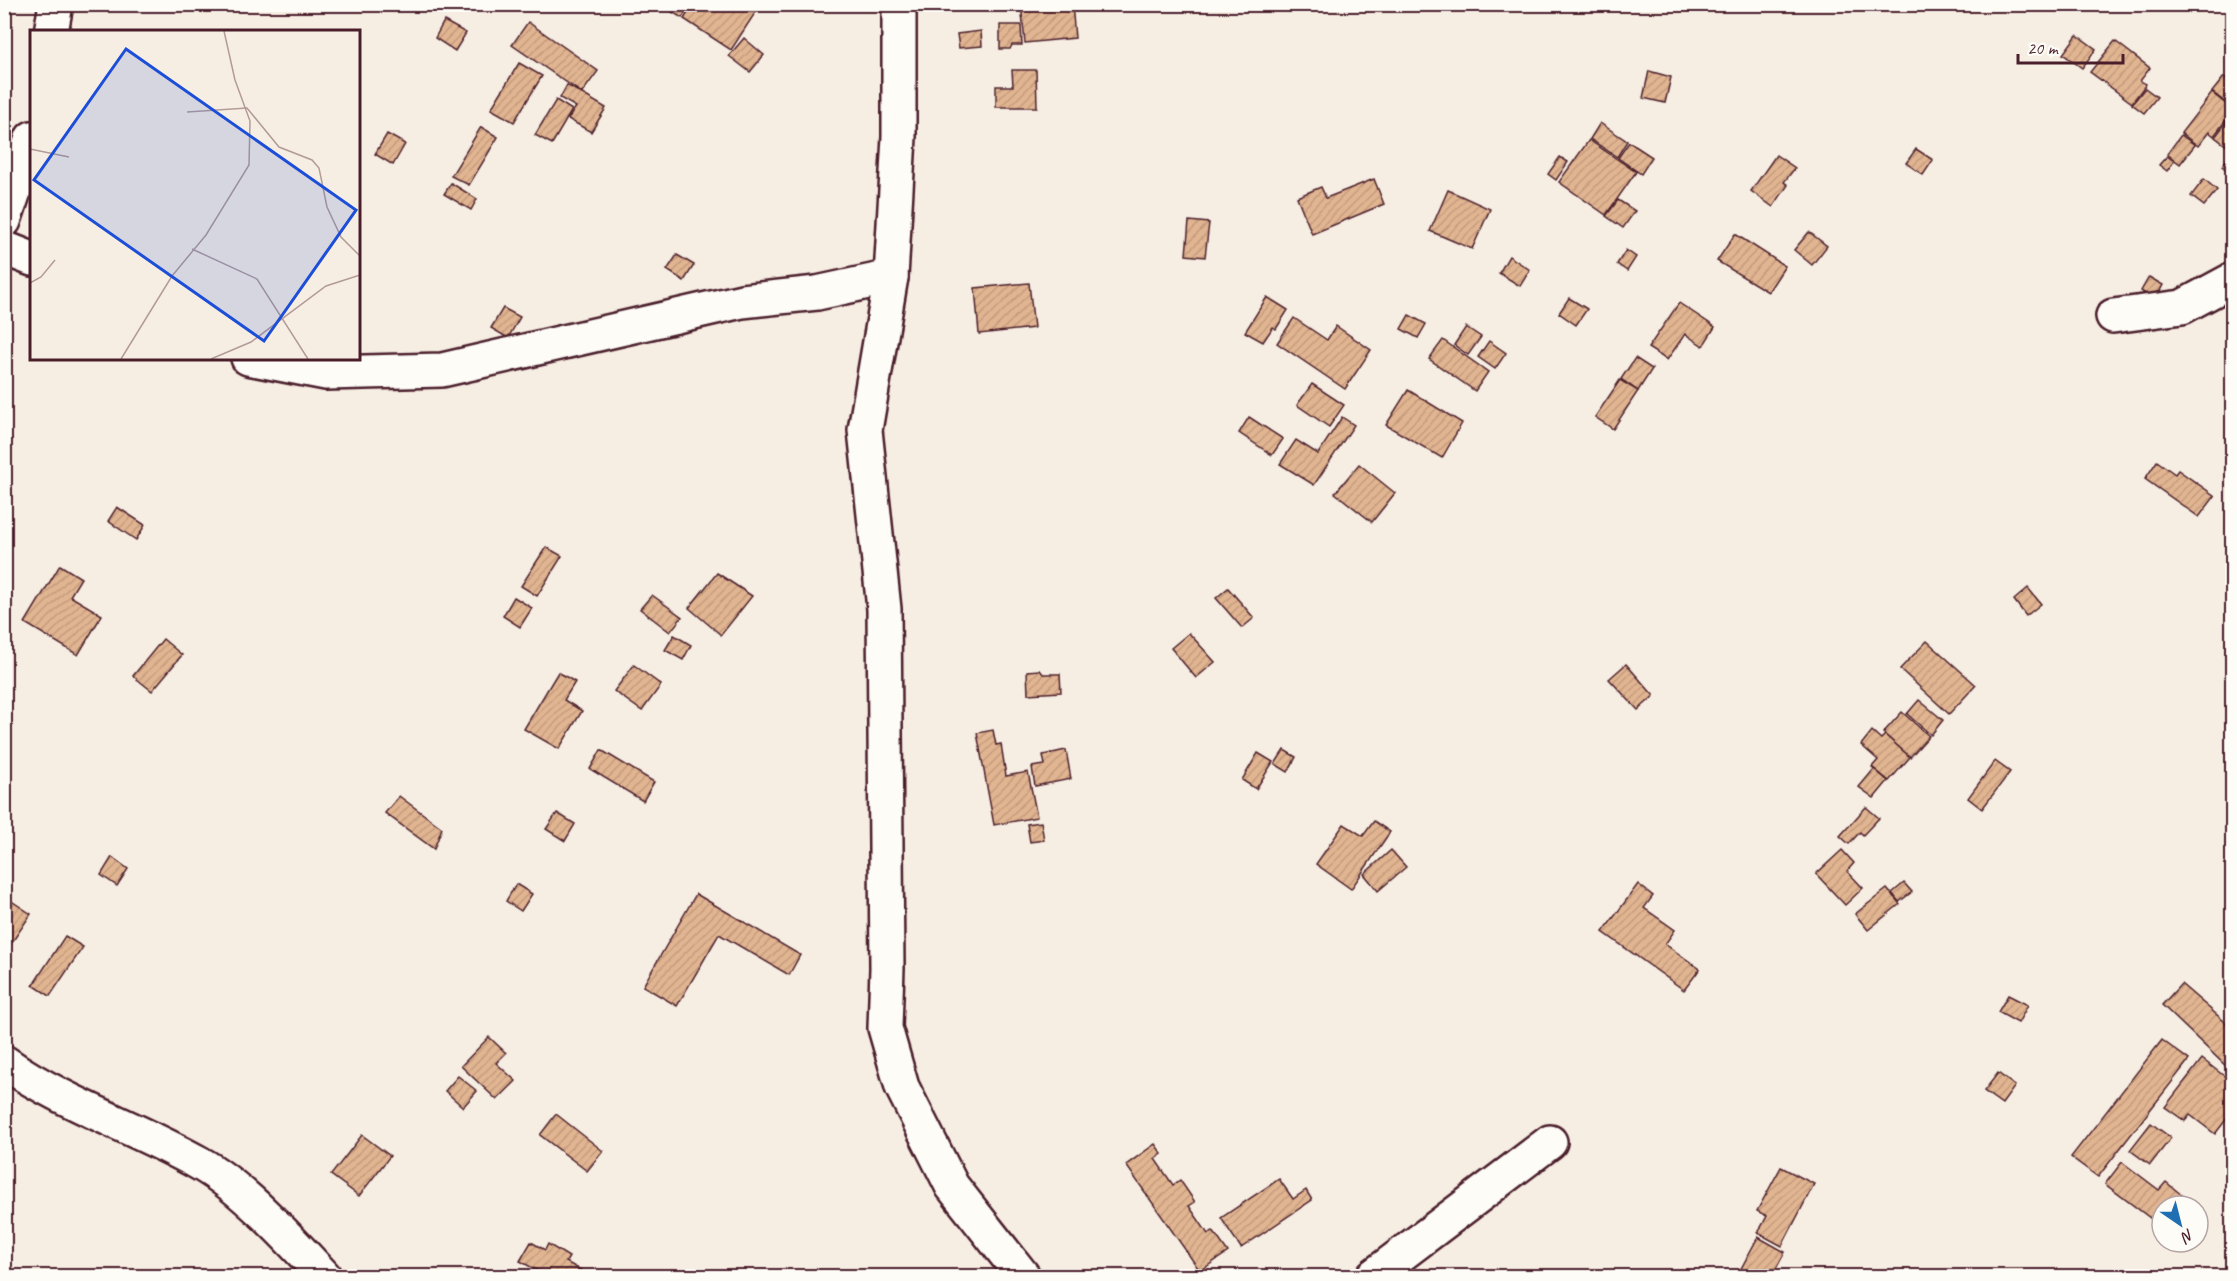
<svg xmlns="http://www.w3.org/2000/svg" width="2237" height="1281" viewBox="0 0 2237 1281" font-family="Caveat,sans-serif">
<style>
.building{fill:url(#building-hatch);stroke:#4a1f2b;stroke-width:1.5}
.lines{fill:none;stroke-linecap:round;stroke-linejoin:round}
.minor-casing{stroke:#4a1f2b;stroke-width:38}
.minor{stroke:#fdfcf7;stroke-width:33}
.inset-road{fill:none;stroke:#b29b99;stroke-width:1.5}
.view{fill:#1d4ed8;fill-opacity:0.15;stroke:#1d4ed8;stroke-width:3}
.inset-edge{fill:none;stroke:#4a1f2b;stroke-width:3}
</style>
<defs>
<pattern id="building-hatch" width="6" height="6" patternUnits="userSpaceOnUse" patternTransform="scale(1.5)"><rect width="6" height="6" fill="#e1b591"/><path d="M-1 1l2-2M0 6l6-6M5 7l2-2" fill="none" stroke="#c39b7d"/></pattern>
</defs>
<rect width="100%" height="100%" fill="#f7eee3"/>
<filter id="ink" filterUnits="userSpaceOnUse"><feTurbulence type="fractalNoise" baseFrequency=".0167" numOctaves="2"/><feDisplacementMap in="SourceGraphic" scale="12" xChannelSelector="R" yChannelSelector="G"/><feConvolveMatrix kernelMatrix="1 2 1 2 8 2 1 2 1" color-interpolation-filters="sRGB"/></filter>
<g filter="url(#ink)">
<g class="building">
<path d="M 659,4 L 690,4 L 682,18 Z"/>
<path d="M 693,4 L 750,4 L 757,10 L 731,50 L 684,19 Z"/>
<path d="M 1021,4 L 1072,4 L 1075,38 L 1025,43 Z"/>
<path d="M 444,21 L 466,33 L 455,51 L 435,38 Z"/>
<path d="M 528,22 L 598,71 L 582,93 L 512,45 Z"/>
<path d="M 1000,25 L 1021,25 L 1022,45 L 1012,45 L 1010,49 L 1000,49 Z"/>
<path d="M 981,31 L 982,46 L 959,48 L 957,34 Z"/>
<path d="M 2077,35 L 2096,49 L 2082,68 L 2063,54 Z"/>
<path d="M 744,38 L 764,55 L 750,72 L 729,56 Z"/>
<path d="M 2115,41 L 2150,68 L 2140,81 L 2146,84 L 2132,103 L 2090,72 Z"/>
<path d="M 519,63 L 542,76 L 514,122 L 491,109 Z"/>
<path d="M 1012,70 L 1036,70 L 1037,107 L 996,107 L 996,86 L 1013,86 Z"/>
<path d="M 1649,71 L 1671,77 L 1665,103 L 1643,98 Z"/>
<path d="M 2224,77 L 2232,83 L 2230,106 L 2212,92 Z"/>
<path d="M 567,85 L 606,108 L 591,132 L 568,119 L 576,107 L 560,98 Z"/>
<path d="M 2145,88 L 2157,97 L 2144,113 L 2132,104 Z"/>
<path d="M 2212,93 L 2232,109 L 2232,112 L 2214,136 L 2209,132 L 2198,146 L 2181,133 Z"/>
<path d="M 556,100 L 572,110 L 552,144 L 535,135 Z"/>
<path d="M 2231,116 L 2232,117 L 2232,150 L 2215,137 Z"/>
<path d="M 1600,123 L 1627,141 L 1617,157 L 1590,139 Z"/>
<path d="M 481,127 L 498,137 L 469,185 L 451,176 Z"/>
<path d="M 387,134 L 405,144 L 393,165 L 375,154 Z"/>
<path d="M 2181,135 L 2195,145 L 2180,164 L 2167,154 Z"/>
<path d="M 1589,140 L 1636,172 L 1606,215 L 1559,182 Z"/>
<path d="M 1629,142 L 1652,157 L 1641,174 L 1618,158 Z"/>
<path d="M 1916,149 L 1933,160 L 1923,175 L 1906,163 Z"/>
<path d="M 2232,152 L 2232,174 L 2222,166 Z"/>
<path d="M 1776,155 L 1795,168 L 1784,182 L 1788,185 L 1773,207 L 1751,191 Z"/>
<path d="M 2167,156 L 2174,161 L 2167,171 L 2159,165 Z"/>
<path d="M 1560,157 L 1568,162 L 1556,180 L 1548,174 Z"/>
<path d="M 1374,179 L 1384,204 L 1312,234 L 1297,197 L 1321,187 L 1326,198 Z"/>
<path d="M 2204,179 L 2217,190 L 2204,206 L 2191,196 Z"/>
<path d="M 451,183 L 477,199 L 471,210 L 444,194 Z"/>
<path d="M 1448,190 L 1490,209 L 1472,249 L 1430,231 Z"/>
<path d="M 1618,200 L 1635,211 L 1623,228 L 1606,216 Z"/>
<path d="M 1189,221 L 1209,223 L 1205,257 L 1186,255 Z"/>
<path d="M 1809,232 L 1827,246 L 1812,265 L 1794,250 Z"/>
<path d="M 1735,234 L 1785,266 L 1768,292 L 1717,261 Z"/>
<path d="M 1626,250 L 1636,257 L 1627,271 L 1617,264 Z"/>
<path d="M 677,255 L 694,265 L 684,281 L 667,270 Z"/>
<path d="M 1509,256 L 1530,270 L 1520,286 L 1499,273 Z"/>
<path d="M 2149,277 L 2163,285 L 2155,300 L 2141,291 Z"/>
<path d="M 1029,283 L 1034,328 L 979,334 L 975,288 Z"/>
<path d="M 1267,297 L 1288,310 L 1276,329 L 1273,327 L 1263,342 L 1245,332 Z"/>
<path d="M 1569,298 L 1587,309 L 1576,325 L 1559,313 Z"/>
<path d="M 1679,303 L 1715,327 L 1703,346 L 1685,334 L 1667,360 L 1648,348 Z"/>
<path d="M 503,308 L 520,317 L 508,338 L 491,328 Z"/>
<path d="M 1409,315 L 1426,324 L 1418,338 L 1401,329 Z"/>
<path d="M 1294,318 L 1327,340 L 1336,326 L 1371,350 L 1345,389 L 1277,343 Z"/>
<path d="M 1466,327 L 1481,337 L 1468,355 L 1454,345 Z"/>
<path d="M 1443,340 L 1488,372 L 1475,391 L 1429,359 Z"/>
<path d="M 1489,341 L 1506,353 L 1495,369 L 1478,357 Z"/>
<path d="M 1635,358 L 1652,369 L 1638,391 L 1621,379 Z"/>
<path d="M 1620,380 L 1638,391 L 1613,429 L 1595,417 Z"/>
<path d="M 1312,384 L 1344,405 L 1329,427 L 1297,405 Z"/>
<path d="M 1408,390 L 1462,423 L 1442,458 L 1386,425 Z"/>
<path d="M 1249,417 L 1283,439 L 1272,455 L 1239,433 Z"/>
<path d="M 1342,417 L 1354,425 L 1314,485 L 1280,464 L 1296,440 L 1318,454 Z"/>
<path d="M 2157,461 L 2175,474 L 2178,470 L 2215,496 L 2199,517 L 2145,479 Z"/>
<path d="M 1359,464 L 1395,493 L 1372,522 L 1335,493 Z"/>
<path d="M 117,507 L 145,525 L 136,540 L 108,521 Z"/>
<path d="M 546,547 L 562,556 L 537,596 L 521,586 Z"/>
<path d="M 60,565 L 81,578 L 70,596 L 102,615 L 78,655 L 25,623 Z"/>
<path d="M 717,573 L 752,596 L 721,635 L 689,608 Z"/>
<path d="M 1228,588 L 1254,618 L 1242,628 L 1216,598 Z"/>
<path d="M 2028,588 L 2041,604 L 2026,616 L 2014,600 Z"/>
<path d="M 652,595 L 682,617 L 670,632 L 640,609 Z"/>
<path d="M 514,597 L 532,608 L 520,627 L 503,616 Z"/>
<path d="M 1189,633 L 1215,662 L 1196,678 L 1171,648 Z"/>
<path d="M 674,635 L 691,645 L 683,660 L 665,650 Z"/>
<path d="M 163,639 L 182,655 L 152,691 L 133,676 Z"/>
<path d="M 1927,641 L 1976,685 L 1949,714 L 1900,669 Z"/>
<path d="M 1626,664 L 1654,696 L 1638,710 L 1609,679 Z"/>
<path d="M 634,665 L 661,685 L 642,711 L 614,691 Z"/>
<path d="M 1040,670 L 1043,674 L 1060,674 L 1061,692 L 1028,694 L 1027,671 Z"/>
<path d="M 558,672 L 575,682 L 564,700 L 582,711 L 559,749 L 524,729 Z"/>
<path d="M 1919,700 L 1943,720 L 1931,735 L 1907,714 Z"/>
<path d="M 1902,712 L 1929,736 L 1910,757 L 1883,733 Z"/>
<path d="M 993,730 L 996,745 L 1001,744 L 1006,776 L 1028,772 L 1037,817 L 994,825 L 977,733 Z"/>
<path d="M 1872,731 L 1881,739 L 1885,735 L 1910,757 L 1889,781 L 1872,767 L 1878,760 L 1861,745 Z"/>
<path d="M 601,750 L 654,782 L 643,801 L 590,769 Z"/>
<path d="M 1066,750 L 1071,779 L 1035,786 L 1032,767 L 1045,765 L 1043,755 Z"/>
<path d="M 1284,750 L 1296,757 L 1288,772 L 1275,764 Z"/>
<path d="M 1258,753 L 1273,762 L 1256,789 L 1242,780 Z"/>
<path d="M 1995,761 L 2010,772 L 1982,809 L 1968,798 Z"/>
<path d="M 1874,769 L 1888,781 L 1874,798 L 1859,787 Z"/>
<path d="M 399,796 L 442,828 L 434,849 L 385,813 Z"/>
<path d="M 1866,807 L 1879,818 L 1863,835 L 1860,832 L 1849,844 L 1840,836 Z"/>
<path d="M 557,813 L 575,824 L 565,841 L 546,829 Z"/>
<path d="M 1374,821 L 1390,832 L 1351,889 L 1316,864 L 1344,824 L 1363,836 Z"/>
<path d="M 1041,822 L 1044,840 L 1030,842 L 1027,824 Z"/>
<path d="M 1391,850 L 1406,867 L 1378,891 L 1364,874 Z"/>
<path d="M 1842,850 L 1854,863 L 1847,871 L 1863,888 L 1845,905 L 1816,874 Z"/>
<path d="M 112,857 L 128,869 L 117,886 L 101,875 Z"/>
<path d="M 1904,883 L 1912,892 L 1899,902 L 1892,893 Z"/>
<path d="M 516,884 L 532,894 L 521,911 L 506,901 Z"/>
<path d="M 1638,884 L 1653,896 L 1644,908 L 1675,930 L 1665,944 L 1700,969 L 1684,990 L 1603,932 Z"/>
<path d="M 1887,889 L 1900,904 L 1868,930 L 1855,914 Z"/>
<path d="M 696,894 L 800,955 L 789,975 L 719,934 L 677,1006 L 643,986 Z"/>
<path d="M 4,896 L 31,914 L 4,954 Z"/>
<path d="M 65,936 L 83,947 L 50,996 L 33,985 Z"/>
<path d="M 2181,984 L 2231,1027 L 2232,1025 L 2232,1062 L 2228,1068 L 2162,1005 Z"/>
<path d="M 2008,995 L 2028,1005 L 2018,1023 L 1998,1012 Z"/>
<path d="M 489,1037 L 506,1053 L 496,1063 L 516,1081 L 497,1100 L 461,1066 Z"/>
<path d="M 2162,1040 L 2189,1060 L 2098,1177 L 2071,1157 Z"/>
<path d="M 2202,1059 L 2232,1082 L 2232,1112 L 2215,1134 L 2190,1115 L 2185,1121 L 2165,1107 Z"/>
<path d="M 1998,1073 L 2015,1086 L 2002,1104 L 1984,1091 Z"/>
<path d="M 458,1076 L 477,1091 L 463,1107 L 445,1091 Z"/>
<path d="M 556,1114 L 603,1151 L 587,1171 L 540,1135 Z"/>
<path d="M 2151,1123 L 2171,1138 L 2150,1165 L 2130,1150 Z"/>
<path d="M 362,1135 L 390,1156 L 359,1196 L 331,1175 Z"/>
<path d="M 1155,1144 L 1162,1154 L 1155,1159 L 1173,1185 L 1180,1180 L 1195,1202 L 1189,1206 L 1208,1234 L 1213,1231 L 1228,1252 L 1200,1271 L 1126,1165 Z"/>
<path d="M 2122,1162 L 2159,1190 L 2166,1182 L 2188,1200 L 2183,1206 L 2162,1206 L 2162,1227 L 2105,1184 Z"/>
<path d="M 1781,1167 L 1814,1184 L 1782,1246 L 1758,1233 L 1767,1216 L 1757,1211 Z"/>
<path d="M 1279,1179 L 1293,1199 L 1306,1190 L 1312,1200 L 1241,1248 L 1221,1218 Z"/>
<path d="M 1758,1237 L 1785,1252 L 1772,1276 L 1737,1276 Z"/>
<path d="M 531,1242 L 545,1250 L 548,1244 L 569,1257 L 566,1262 L 586,1273 L 583,1276 L 547,1276 L 520,1261 Z"/>
</g>
<g class="lines">
<g class="minor-casing">
<g id="minor">
<path d="M 899,4 L 899,137 L 891,277 L 865,430 L 884,609 L 887,968 L 885,1028 L 902,1087 L 952,1186 L 1023,1276"/>
<path d="M 51,32 L 56,4"/>
<path d="M 4,221 L 32,138"/>
<path d="M 4,248 L 32,259"/>
<path d="M 2113,316 L 2182,307 L 2232,280"/>
<path d="M 248,358 L 326,373 L 442,370 L 742,301 L 817,293 L 891,277"/>
<path d="M 4,1062 C 64,1104 135,1127 199,1163 C 241,1186 291,1240 324,1276"/>
<path d="M 1373,1276 L 1550,1142"/>
</g>
</g>
<use href="#minor" class="minor"/>
</g>
</g>
<g transform="translate(30 30)">
<rect width="330" height="330" fill="#f7eee3"/>
<path class="inset-road" d="M 157,82 L 217,78 L 249,117 L 282,130 L 289,138 L 297,177 L 311,207 L 330,226M 0,119 L 39,127M 162,219 L 227,249 L 278,329M 0,253 L 11,247 L 25,230M 91,329 L 142,246 L 176,205 L 219,135 L 220,91 L 205,50 L 194,1M 181,329 L 221,312 L 296,256 L 330,245"/>
<path class="view" d="M 96,19 L 326,180 L 234,311 L 4,150 Z"/>
<rect width="330" height="330" class="inset-edge"/>
</g>
<rect width="2237" height="1281" fill="none" stroke="#fdfcf7" stroke-width="24"/>
<rect x="12" y="12" width="2213" height="1257" fill="none" stroke="#4a1f2b" stroke-width="2" filter="url(#ink)"/>
<g transform="translate(2180 1224) rotate(145)"><circle r="28" fill="#fdfcf7" stroke="#b5a4a5" stroke-width="1.5"/>
<path d="M0-4.5L10 22L0 15L-10 22Z" fill="#1f6fb2"/>
<text y="-9" font-size="16" font-weight="bold" text-anchor="middle" fill="#4a1f2b">N</text>
</g>
<path d="M2018 54v9h105v-9" fill="none" stroke="#4a1f2b" stroke-width="3"/>
<text x="2027" y="54" font-size="18" fill="#4a1f2b" stroke="#fdfcf7" stroke-width="4.5" paint-order="stroke">20 m</text>
</svg>
